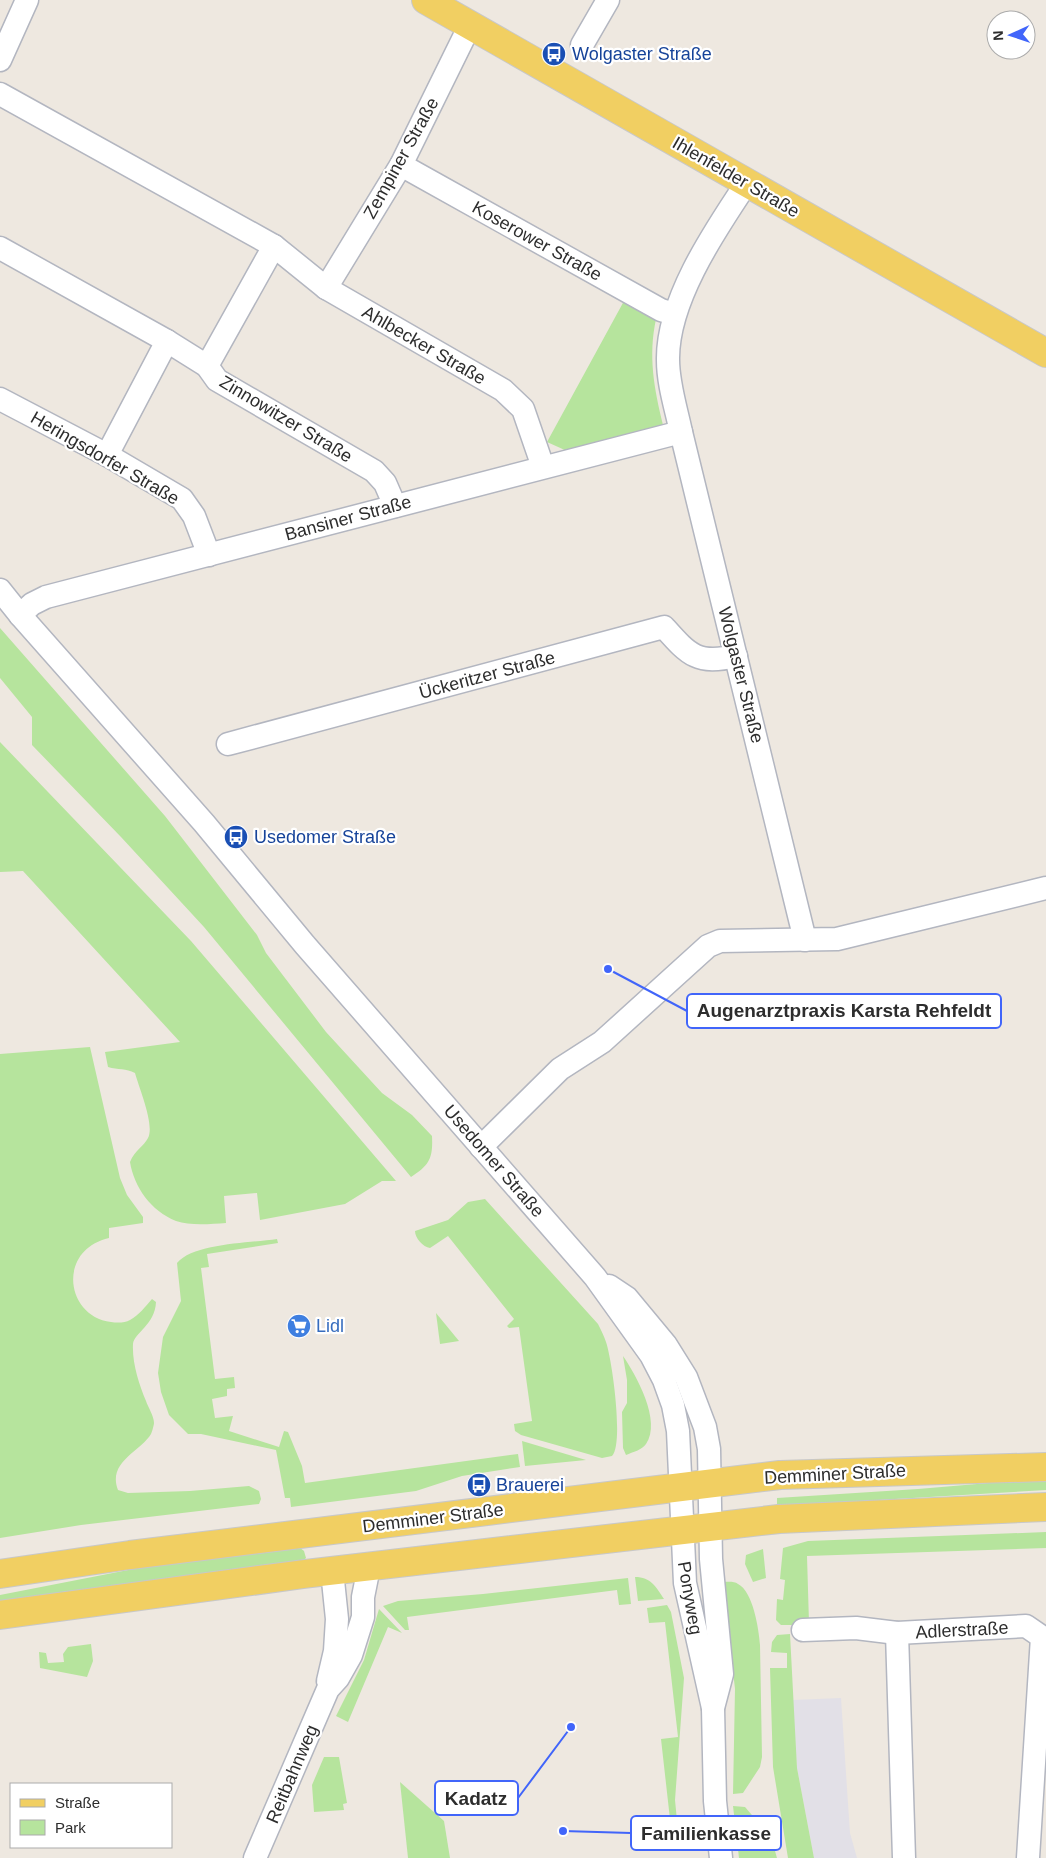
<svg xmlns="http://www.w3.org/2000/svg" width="1046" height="1858" viewBox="0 0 1046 1858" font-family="Arial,sans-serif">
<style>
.industrial{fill:#e2e0e7}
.green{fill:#b6e49d}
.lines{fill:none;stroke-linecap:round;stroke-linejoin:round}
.minor-casing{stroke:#b3b6c0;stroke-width:25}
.major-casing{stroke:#c8c8c8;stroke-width:30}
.minor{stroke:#fff;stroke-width:22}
.major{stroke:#f1cf62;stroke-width:28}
.labels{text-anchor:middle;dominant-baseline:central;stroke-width:4.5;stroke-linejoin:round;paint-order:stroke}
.transit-label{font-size:18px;fill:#164399;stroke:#fff;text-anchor:start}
.street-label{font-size:18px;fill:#2d2d2d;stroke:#fff}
.shop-label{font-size:18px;fill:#366cbe;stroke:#fff;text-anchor:start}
.leader{fill:none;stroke:#4165fa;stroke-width:2}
.callout-dot{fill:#4165fa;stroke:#fff;stroke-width:2}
.callout{fill:#fff;stroke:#4165fa;stroke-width:2}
.callout-label{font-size:19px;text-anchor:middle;font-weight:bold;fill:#2d2d2d}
</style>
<rect width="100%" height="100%" fill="#eee8e0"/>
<path class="industrial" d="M 841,1698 L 850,1833 L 857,1858 L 814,1858 L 797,1768 L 792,1700 Z"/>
<g class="green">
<path d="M 624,301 L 656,319 C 648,356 654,388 663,425 L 567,451 L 547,442 Z"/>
<path d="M 0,628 L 165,816 L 257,935 L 266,953 L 326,1032 L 382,1093 L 412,1115 L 432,1136 C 433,1158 430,1165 411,1177 L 204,927 L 121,837 L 32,745 L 32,717 L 0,678 Z"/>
<path d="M 0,742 L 191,941 L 396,1181 L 382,1181 L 345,1204 L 260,1220 L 257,1193 L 224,1196 L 226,1223 C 211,1224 190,1226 176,1221 C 151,1211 134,1187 130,1162 C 135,1150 144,1146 148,1138 C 155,1125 139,1088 135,1073 C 126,1068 118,1070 108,1067 L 105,1052 L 180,1042 L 23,871 L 0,872 Z"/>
<path d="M 90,1047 L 120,1178 L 127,1195 L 143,1217 L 143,1223 L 109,1228 L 109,1238 C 57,1250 65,1316 111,1322 C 117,1323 125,1323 130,1320 C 139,1315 145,1307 152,1299 L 156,1302 C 155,1325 134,1333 133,1344 C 132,1363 139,1384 146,1401 C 148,1407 154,1416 154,1423 C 154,1425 152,1432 151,1434 C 141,1451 107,1462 118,1490 L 128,1493 L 190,1491 L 249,1486 L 259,1491 L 261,1499 L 259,1504 L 81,1525 L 0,1538 L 0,1054 Z"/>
<path d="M 485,1199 L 598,1324 C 601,1330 604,1336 606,1342 C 612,1359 624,1444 612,1456 L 602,1458 L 521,1435 L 515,1431 L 514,1424 L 532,1421 L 519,1327 L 509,1328 L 507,1326 L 514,1319 L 448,1236 L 430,1248 C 423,1247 415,1238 415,1231 L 448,1220 L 468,1202 Z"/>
<path d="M 277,1239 L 278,1243 L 207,1254 L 209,1267 L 201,1268 L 215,1379 L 234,1377 L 235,1388 L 227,1389 L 227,1396 L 212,1399 L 215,1418 L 233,1416 L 229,1431 L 279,1447 L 284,1431 L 288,1432 L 302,1466 L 305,1483 L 518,1454 L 520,1467 L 462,1476 L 416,1491 L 291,1507 L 290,1498 L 285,1498 L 276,1450 L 201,1434 L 188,1434 L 169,1415 L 161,1392 L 158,1373 L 163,1337 L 181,1301 L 177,1263 C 194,1243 251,1243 277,1239 Z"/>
<path d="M 436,1313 L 459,1341 L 440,1344 Z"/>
<path d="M 623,1356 C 636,1375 662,1421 646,1444 C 642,1450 633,1452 626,1455 L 623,1448 L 622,1412 L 627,1403 L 627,1380 Z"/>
<path d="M 522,1441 L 586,1460 L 525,1466 Z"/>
<path d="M 1046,1478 L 1046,1490 L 777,1506 L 777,1498 L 918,1489 Z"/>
<path d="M 1046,1532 L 1046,1548 L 807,1556 L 809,1623 L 806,1625 L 781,1625 L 776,1620 L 777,1599 L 783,1600 L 785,1580 L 780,1579 L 783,1548 L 808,1541 Z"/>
<path d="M 299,1547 L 304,1551 L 306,1558 L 303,1561 L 221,1571 L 0,1604 L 0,1595 L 164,1563 Z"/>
<path d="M 763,1549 L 766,1578 L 753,1582 L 745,1564 L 746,1555 Z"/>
<path d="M 635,1577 C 651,1577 656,1587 664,1599 L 638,1601 Z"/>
<path d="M 628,1578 L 631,1604 L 619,1605 L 617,1590 L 407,1617 L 409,1630 L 405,1630 L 383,1606 L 398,1601 L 483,1594 Z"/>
<path d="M 723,1582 C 728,1582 734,1581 738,1584 C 753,1591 759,1630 760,1645 L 762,1757 L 760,1767 L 743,1793 L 733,1794 L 735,1689 Z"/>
<path d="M 667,1605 L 671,1612 L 684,1678 L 675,1800 L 679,1841 L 672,1837 L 661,1739 L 678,1737 L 665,1622 L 649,1623 L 647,1608 Z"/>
<path d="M 379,1609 L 402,1633 L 388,1627 L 348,1722 L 336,1716 L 364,1660 Z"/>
<path d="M 790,1634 L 797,1768 L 814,1858 L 788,1858 L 773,1767 L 770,1668 L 787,1668 L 787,1653 L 771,1652 L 772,1642 L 777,1635 Z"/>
<path d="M 91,1644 L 93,1661 L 87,1677 L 40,1668 L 39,1652 L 46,1653 L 48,1663 L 64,1662 L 63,1654 L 68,1647 Z"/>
<path d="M 324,1757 L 339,1757 L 347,1803 L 343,1804 L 344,1810 L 314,1812 L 312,1785 Z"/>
<path d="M 400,1782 L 444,1821 L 450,1858 L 408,1858 Z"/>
<path d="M 733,1806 L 745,1807 L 771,1837 L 777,1858 L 739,1858 Z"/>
</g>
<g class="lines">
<g class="minor-casing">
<g id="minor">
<path d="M 582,45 L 608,0"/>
<path d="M 0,60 L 27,0"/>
<path d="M 0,94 L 274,246 L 326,288 L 503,390 L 523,409 L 543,467"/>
<path d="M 401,165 L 661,310 L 674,314"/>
<path d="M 746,184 C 714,232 667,301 668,360 C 668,384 676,408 681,432 L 805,940"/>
<path d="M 0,248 L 167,341 L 207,366 L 217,380 L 374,471 L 385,483 L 395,506"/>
<path d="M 326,288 L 401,165 L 470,25"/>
<path d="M 207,366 L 274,246"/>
<path d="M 0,399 L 107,455 L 182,499 L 194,516 L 209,555"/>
<path d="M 107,455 L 167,341"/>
<path d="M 0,590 L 20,615 L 204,823 L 305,945 L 595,1277 L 651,1355 L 664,1380 L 673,1405 L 678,1431 L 685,1583 L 713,1708"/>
<path d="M 20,615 L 32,604 L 46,597 L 681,432"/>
<path d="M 228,744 L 664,627 C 689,655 697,665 736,656"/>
<path d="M 481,1147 L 560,1069 L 602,1042 L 708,946 L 720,941 L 837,939 L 1046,888"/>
<path d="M 609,1286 L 627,1298 L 666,1345 L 686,1377 L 705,1427 L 709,1449 L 711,1559 L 722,1674 L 713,1708 L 715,1801 L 721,1858"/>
<path d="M 803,1630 L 856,1628 L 897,1633 L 1026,1626 L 1042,1637 L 1028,1858"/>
<path d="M 897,1633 L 904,1858"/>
<path d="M 328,1681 L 335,1651 L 337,1619 L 332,1571"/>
<path d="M 255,1858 L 328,1689 L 338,1678 L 351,1655 L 363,1617 L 363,1597 L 369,1567"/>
</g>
</g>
<g class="major-casing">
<g id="major">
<path d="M 426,0 L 1046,353"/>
<path d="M 0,1574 L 130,1555 L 780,1475 L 1046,1467"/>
<path d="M 0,1615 L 304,1574 L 779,1519 L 1046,1507"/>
</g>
</g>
<use href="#minor" class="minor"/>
<use href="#major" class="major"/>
</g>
<defs>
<g id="bus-disc" transform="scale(1.25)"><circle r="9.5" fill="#1a4fb4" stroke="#fff"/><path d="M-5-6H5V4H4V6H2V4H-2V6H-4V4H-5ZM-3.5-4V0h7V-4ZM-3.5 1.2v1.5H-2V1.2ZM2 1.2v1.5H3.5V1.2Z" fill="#fff"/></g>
<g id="supermarket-disc" transform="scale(1.25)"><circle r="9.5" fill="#3f7fe0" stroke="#fff"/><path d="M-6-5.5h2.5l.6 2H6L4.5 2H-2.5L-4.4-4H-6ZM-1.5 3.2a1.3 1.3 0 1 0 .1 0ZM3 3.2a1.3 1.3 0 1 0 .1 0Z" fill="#fff"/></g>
</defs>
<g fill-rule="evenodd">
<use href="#bus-disc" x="554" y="54"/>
<use href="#bus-disc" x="236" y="837"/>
<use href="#supermarket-disc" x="299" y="1326"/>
<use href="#bus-disc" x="479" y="1485"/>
</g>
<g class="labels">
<g class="transit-label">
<text x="572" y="54">Wolgaster Straße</text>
<text x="254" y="837">Usedomer Straße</text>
<text x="496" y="1485">Brauerei</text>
</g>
<g class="street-label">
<text transform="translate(401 158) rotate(-61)">Zempiner Straße</text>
<text transform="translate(736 177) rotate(30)">Ihlenfelder Straße</text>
<text transform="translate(537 241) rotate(29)">Koserower Straße</text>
<text transform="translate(424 345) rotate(30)">Ahlbecker Straße</text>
<text transform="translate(286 419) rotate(31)">Zinnowitzer Straße</text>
<text transform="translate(105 458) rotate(30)">Heringsdorfer Straße</text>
<text transform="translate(348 518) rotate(-15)">Bansiner Straße</text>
<text transform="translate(487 675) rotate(-15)">Ückeritzer Straße</text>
<text transform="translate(741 675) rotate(76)">Wolgaster Straße</text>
<text transform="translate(494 1161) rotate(49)">Usedomer Straße</text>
<text transform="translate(835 1474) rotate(-3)">Demminer Straße</text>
<text transform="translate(433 1518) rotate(-7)">Demminer Straße</text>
<text transform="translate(690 1598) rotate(80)">Ponyweg</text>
<text transform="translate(962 1630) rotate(-3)">Adlerstraße</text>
<text transform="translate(292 1774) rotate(-67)">Reitbahnweg</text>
</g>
<g class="shop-label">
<text x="316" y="1326">Lidl</text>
</g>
</g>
<path class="leader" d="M608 969L687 1011M571 1727L518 1798M563 1831L631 1833"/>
<g class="callout-dot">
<circle cx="608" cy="969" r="5"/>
<circle cx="571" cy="1727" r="5"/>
<circle cx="563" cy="1831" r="5"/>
</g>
<g class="callout">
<rect x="687" y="994" width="314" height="34" rx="5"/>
<rect x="435" y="1781" width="83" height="34" rx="5"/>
<rect x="631" y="1816" width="150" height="34" rx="5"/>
</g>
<g class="callout-label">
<text x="844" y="1017">Augenarztpraxis Karsta Rehfeldt</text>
<text x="476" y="1805">Kadatz</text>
<text x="706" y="1840">Familienkasse</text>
</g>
<rect x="10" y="1783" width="162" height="65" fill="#ffffff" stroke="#ababab"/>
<rect x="20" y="1799" width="25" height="8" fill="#f1cf62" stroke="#ababab"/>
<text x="55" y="1808" font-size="15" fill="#2d2d2d">Straße</text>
<rect x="20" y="1820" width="25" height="15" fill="#b6e49d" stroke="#ababab"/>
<text x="55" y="1833" font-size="15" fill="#2d2d2d">Park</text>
<g transform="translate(1011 35) rotate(267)"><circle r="24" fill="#ffffff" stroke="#ababab"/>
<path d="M0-4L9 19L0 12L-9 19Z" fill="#4165fa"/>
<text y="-8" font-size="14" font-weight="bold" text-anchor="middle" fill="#2d2d2d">N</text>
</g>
</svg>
